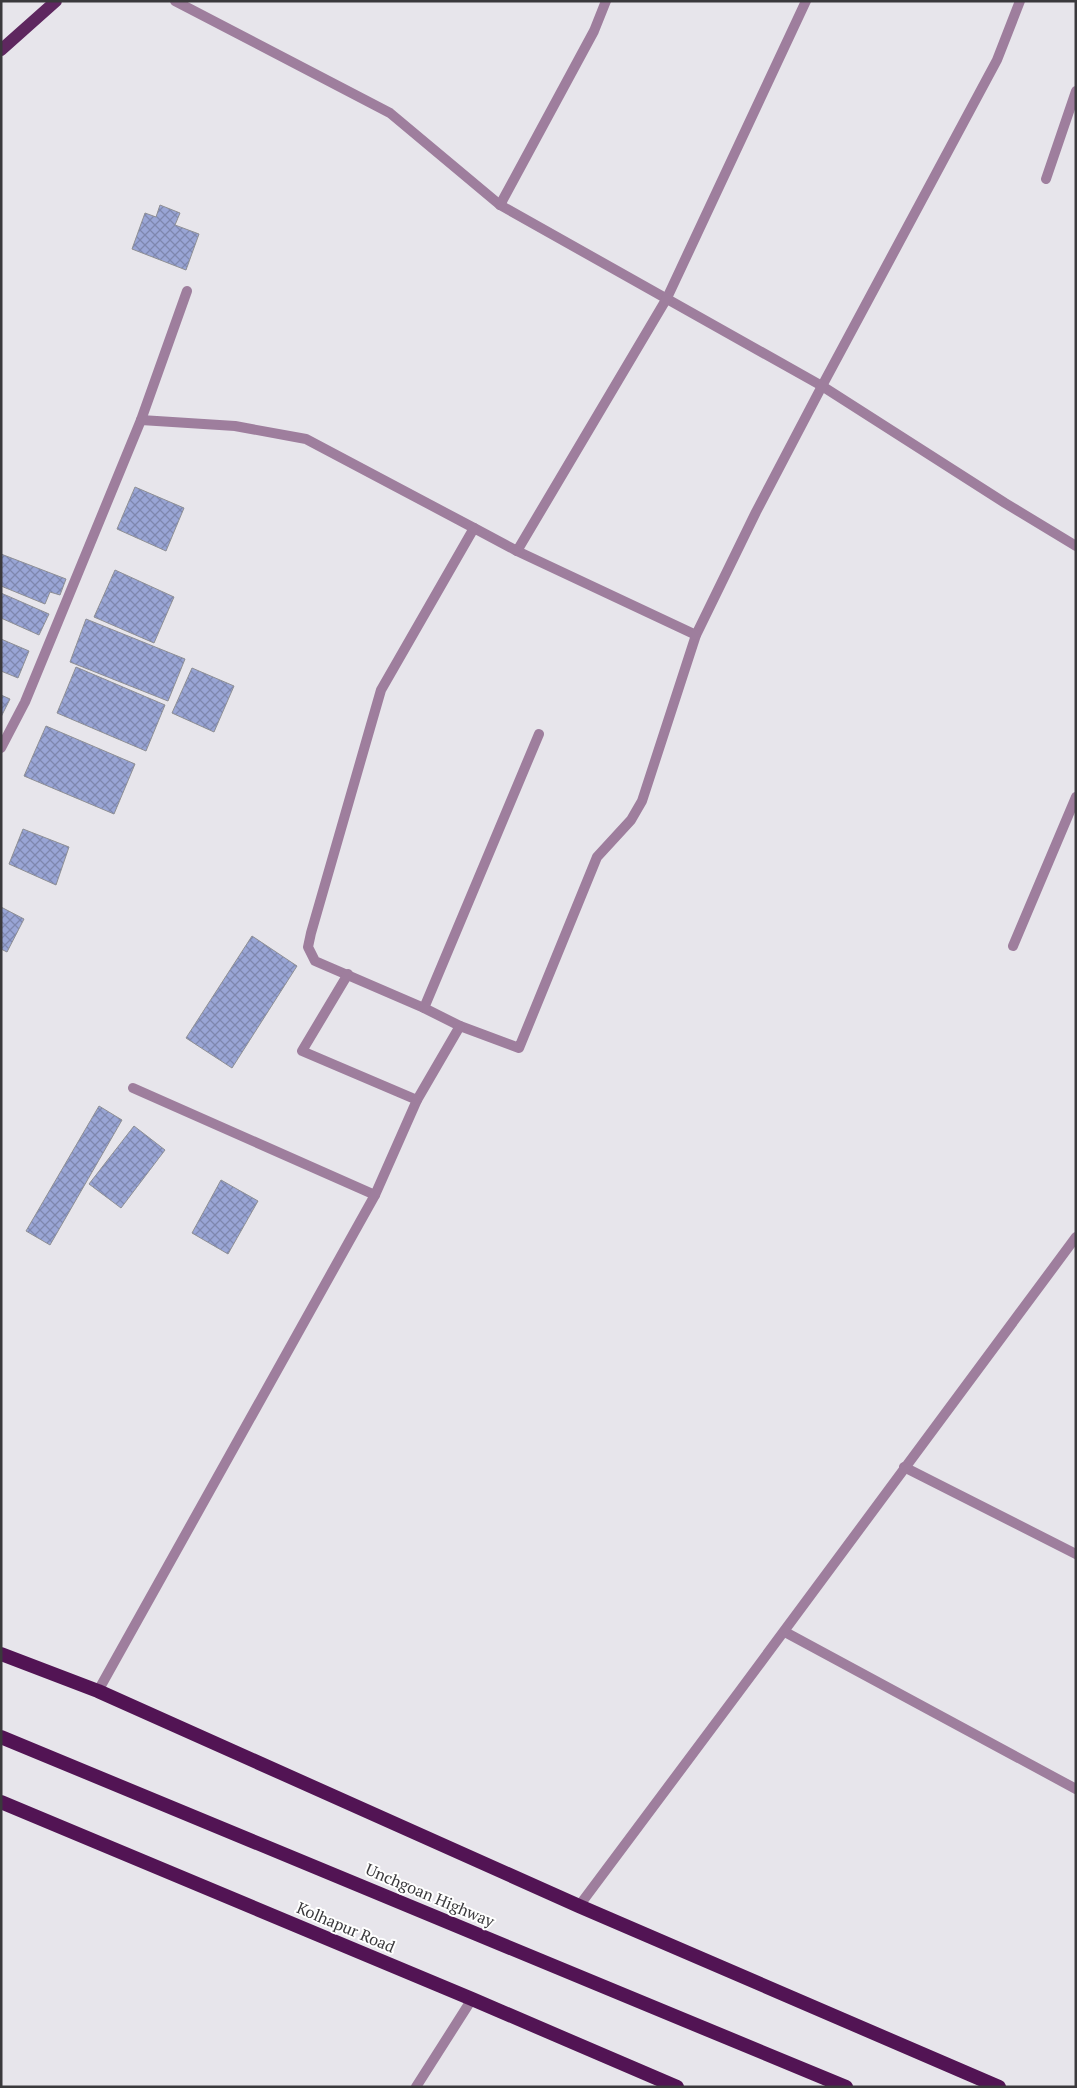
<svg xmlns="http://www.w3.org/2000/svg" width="1077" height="2088" viewBox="0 0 1077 2088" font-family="'PT Serif',serif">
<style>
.building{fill:url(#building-cross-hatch);stroke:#8e8f95}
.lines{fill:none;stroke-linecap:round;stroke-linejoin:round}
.minor{stroke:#9e7e9d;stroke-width:10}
.primary{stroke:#5e275f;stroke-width:12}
.trunk{stroke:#521454;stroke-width:14}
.labels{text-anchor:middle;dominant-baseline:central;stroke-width:4;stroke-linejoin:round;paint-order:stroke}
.street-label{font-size:16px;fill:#3a393c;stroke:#fff}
</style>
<defs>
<pattern id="building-cross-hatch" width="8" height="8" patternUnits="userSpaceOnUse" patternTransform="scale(1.25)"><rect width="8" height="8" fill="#99a5d5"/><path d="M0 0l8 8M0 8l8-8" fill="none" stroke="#7e87ae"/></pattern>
</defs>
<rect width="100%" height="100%" fill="#e7e5eb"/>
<g class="building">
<path d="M 160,205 L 180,213 L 175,225 L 199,234 L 186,270 L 132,249 L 145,213 L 156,217 Z"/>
<path d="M 135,487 L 184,508 L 166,551 L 117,529 Z"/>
<path d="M 1,554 L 66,579 L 60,595 L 50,592 L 45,604 L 1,586 Z"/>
<path d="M 115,570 L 174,597 L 154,643 L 94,617 Z"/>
<path d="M 1,593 L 49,614 L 39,635 L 1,618 Z"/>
<path d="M 86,619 L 185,659 L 168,701 L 70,662 Z"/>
<path d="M 1,639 L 29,651 L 18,678 L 1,671 Z"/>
<path d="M 76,667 L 165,705 L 146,751 L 57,713 Z"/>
<path d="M 192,668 L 234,686 L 214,732 L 172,713 Z"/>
<path d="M 1,695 L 10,699 L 1,717 Z"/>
<path d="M 46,726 L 135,764 L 114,814 L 24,776 Z"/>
<path d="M 23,829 L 69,847 L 56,885 L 9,864 Z"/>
<path d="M 1,907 L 24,919 L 7,952 L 1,949 Z"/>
<path d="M 252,936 L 297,966 L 232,1068 L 186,1038 Z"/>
<path d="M 99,1106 L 122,1120 L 50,1245 L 26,1231 Z"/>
<path d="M 134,1126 L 165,1150 L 121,1208 L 89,1184 Z"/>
<path d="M 221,1180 L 258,1201 L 228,1254 L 192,1233 Z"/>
</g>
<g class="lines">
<g class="minor">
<path d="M 175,1 L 390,113 L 500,205 L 822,386 L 1005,503 L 1076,546"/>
<path d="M 806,1 L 667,298 L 517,551 L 474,528 L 381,690 L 311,933 L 308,947 L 315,961 L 424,1008 L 460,1026 L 519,1048 L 597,857 L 631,820 L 642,801 L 696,635 L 756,512 L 822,386 L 997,60 L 1020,1"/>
<path d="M 1046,179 L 1076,91"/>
<path d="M 500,205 L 594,31 L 606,1"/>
<path d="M 141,420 L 235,426 L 306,439 L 474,528"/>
<path d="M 517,551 L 696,635"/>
<path d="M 1,748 L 25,702 L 141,420 L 187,291"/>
<path d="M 1013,946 L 1076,797"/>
<path d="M 348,974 L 302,1051 L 417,1100"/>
<path d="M 424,1008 L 539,734"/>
<path d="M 133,1088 L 375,1195"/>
<path d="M 904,1467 L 1076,1554"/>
<path d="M 785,1632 L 1076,1789"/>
<path d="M 98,1691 L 375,1195 L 417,1100 L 460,1026"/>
<path d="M 579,1906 C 746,1684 910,1460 1076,1237"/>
<path d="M 416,2087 L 472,1999"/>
</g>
<path class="primary" d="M 1,50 L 56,1"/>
<g class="trunk">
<path d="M 1,1654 L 98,1691 L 579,1906 L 999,2087"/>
<path d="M 1,1737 L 846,2087"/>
<path d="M 1,1802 L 472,1999 L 677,2087"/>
</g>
</g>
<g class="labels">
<g class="street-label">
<text transform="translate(430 1895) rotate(23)">Unchgoan Highway</text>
<text transform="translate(346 1927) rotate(23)">Kolhapur Road</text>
</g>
</g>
<rect width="1077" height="2088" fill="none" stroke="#3a393c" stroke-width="5"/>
</svg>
